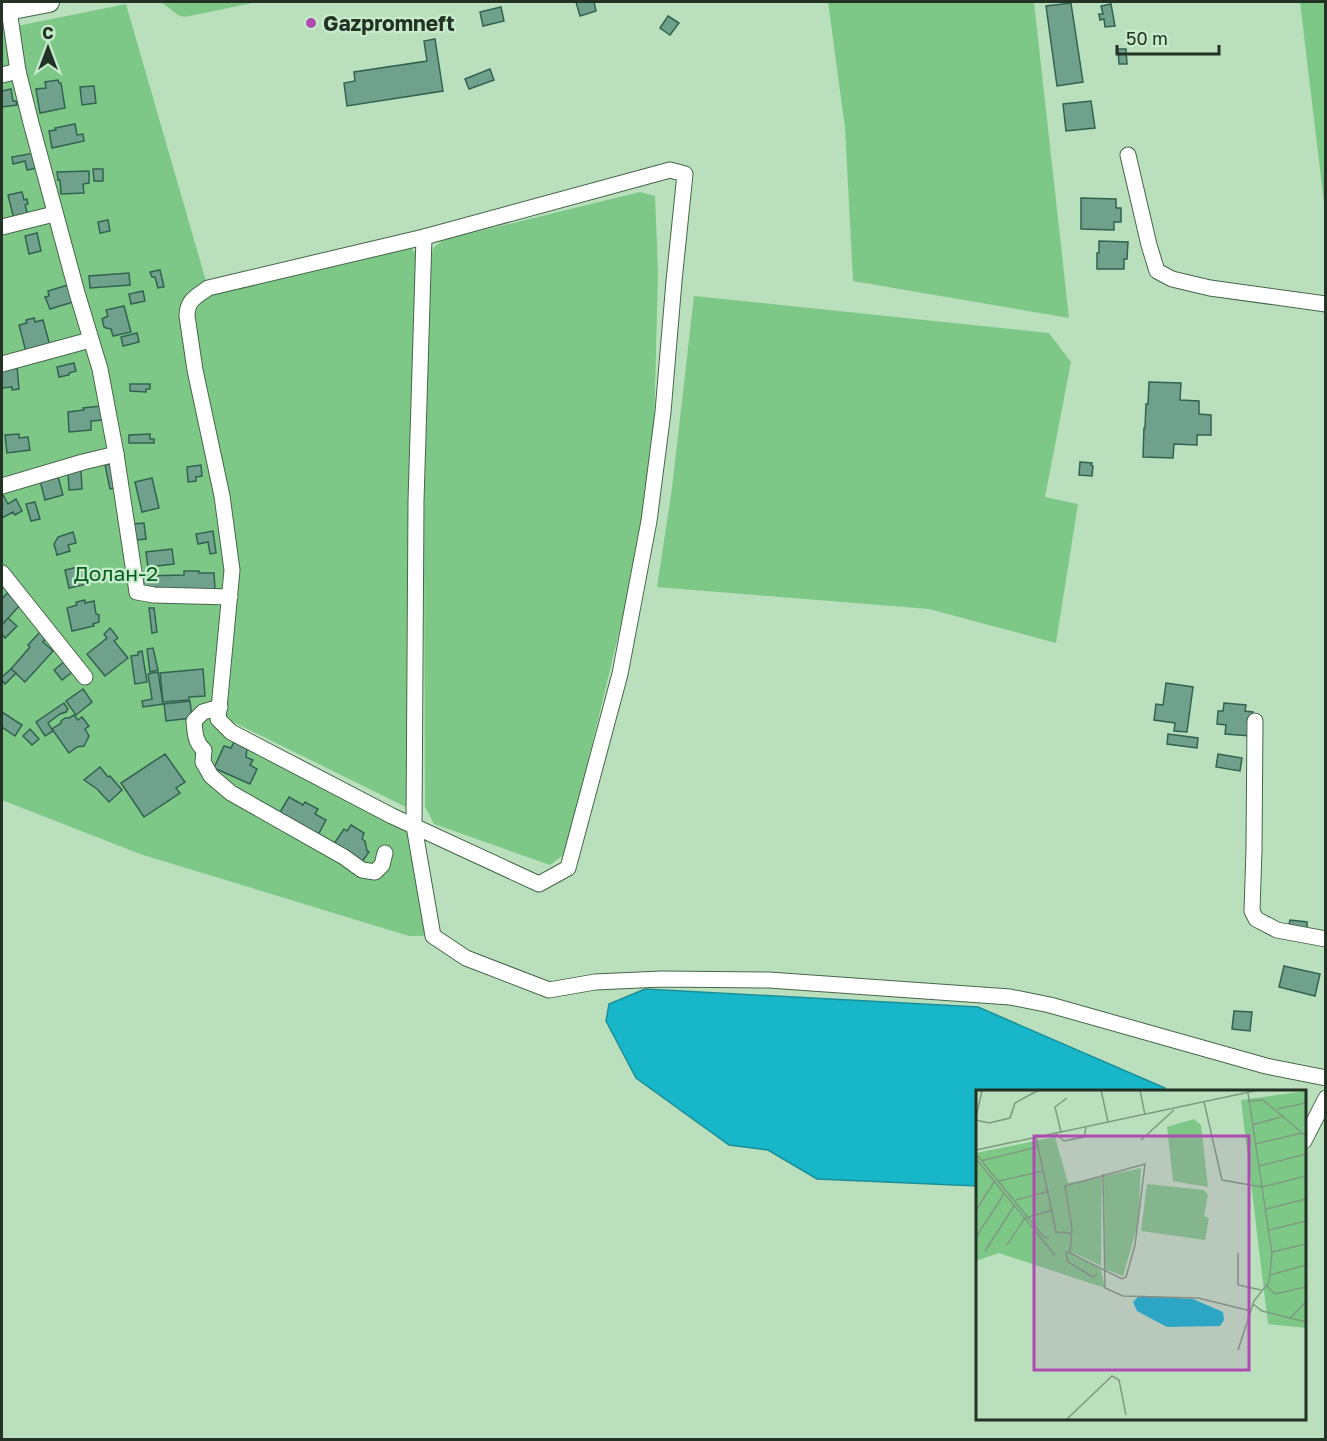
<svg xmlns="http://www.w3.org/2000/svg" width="1327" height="1441" viewBox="0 0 1327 1441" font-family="'Golos Text',sans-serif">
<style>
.green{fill:#7ec887}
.water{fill:#17b7c9;stroke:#1b8f98;stroke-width:1.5}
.building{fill:#6fa18d;stroke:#326351;stroke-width:1.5}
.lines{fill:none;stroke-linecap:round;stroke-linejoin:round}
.minor-casing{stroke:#466749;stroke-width:17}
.major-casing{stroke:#466749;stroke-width:22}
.minor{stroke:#fff;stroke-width:15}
.major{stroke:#fff;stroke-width:20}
.poi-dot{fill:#b04cb1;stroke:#c6ecca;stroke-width:2}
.labels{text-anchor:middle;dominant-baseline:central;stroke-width:4.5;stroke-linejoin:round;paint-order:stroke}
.poi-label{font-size:21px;font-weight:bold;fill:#233225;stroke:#c6ecca;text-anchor:start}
.park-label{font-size:21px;fill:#045c20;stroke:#c6ecca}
.inset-road{fill:none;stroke:#7e9a80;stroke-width:1.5}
.view{fill:#b04cb1;fill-opacity:0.15;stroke:#b04cb1;stroke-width:3}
.inset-edge{fill:none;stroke:#233225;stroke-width:3}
</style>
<rect width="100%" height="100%" fill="#badfbd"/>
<g class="green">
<path d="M 161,2 L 257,2 L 185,17 L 178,15 Z"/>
<path d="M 828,2 L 1034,2 L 1069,318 L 853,281 L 845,128 Z"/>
<path d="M 1300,2 L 1325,2 L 1325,211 Z"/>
<path d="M 126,4 L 208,288 L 192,300 L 232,570 L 218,719 L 414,826 L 433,936 L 409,936 L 140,854 L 2,800 L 2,29 Z"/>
<path d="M 640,192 L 655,196 L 658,271 L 654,432 L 640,545 L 566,853 L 550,865 L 434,824 L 425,807 L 424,553 L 425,362 L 428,274 L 433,248 L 443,240 Z"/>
<path d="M 409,244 L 417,256 L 408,808 L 227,719 L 223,710 L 234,569 L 190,310 L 209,293 Z"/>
<path d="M 694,296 L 1049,333 L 1071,362 L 1045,497 L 1078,504 L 1056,643 L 929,609 L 657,587 L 672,488 Z"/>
</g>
<path class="water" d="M 645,989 L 978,1007 L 1165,1088 L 1165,1091 L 978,1092 L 977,1186 L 817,1179 L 768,1150 L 729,1145 L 636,1078 L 606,1021 L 609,1004 Z"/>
<g class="building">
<path d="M 576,2 L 594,2 L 596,11 L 580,16 Z"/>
<path d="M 1071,3 L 1083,82 L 1057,86 L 1046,6 Z"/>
<path d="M 1111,4 L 1115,26 L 1105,27 L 1104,19 L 1100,20 L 1099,14 L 1103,14 L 1101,6 Z"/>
<path d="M 501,7 L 504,21 L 483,26 L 480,12 Z"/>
<path d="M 668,16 L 679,23 L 670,35 L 660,28 Z"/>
<path d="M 435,39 L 443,91 L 347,106 L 344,83 L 355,81 L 354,72 L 427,61 L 424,41 Z"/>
<path d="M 1118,49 L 1126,49 L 1127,64 L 1119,64 Z"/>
<path d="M 490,69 L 494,80 L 469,89 L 465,79 Z"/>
<path d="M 58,80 L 59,83 L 61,83 L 65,108 L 40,113 L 36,89 L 46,88 L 45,82 Z"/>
<path d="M 94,86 L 96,103 L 82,105 L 80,87 Z"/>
<path d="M 11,89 L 13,101 L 16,101 L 17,105 L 2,107 L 2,91 Z"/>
<path d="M 1091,101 L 1095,128 L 1066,131 L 1063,104 Z"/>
<path d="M 75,124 L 77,135 L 83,134 L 84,141 L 52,148 L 49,131 L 56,130 L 55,128 Z"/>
<path d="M 34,153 L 37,168 L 27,170 L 25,161 L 13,164 L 12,157 Z"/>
<path d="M 93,169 L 103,169 L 103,181 L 94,181 Z"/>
<path d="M 89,171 L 89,183 L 83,184 L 84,193 L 61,194 L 60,180 L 58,180 L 57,172 Z"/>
<path d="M 22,192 L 24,200 L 27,199 L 28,204 L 25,205 L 28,215 L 14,219 L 8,195 Z"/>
<path d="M 1081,198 L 1116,199 L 1116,208 L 1121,208 L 1121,222 L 1114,222 L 1114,230 L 1081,229 Z"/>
<path d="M 108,220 L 110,231 L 100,233 L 98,222 Z"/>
<path d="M 37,233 L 41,251 L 29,254 L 25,236 Z"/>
<path d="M 1099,241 L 1128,242 L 1127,259 L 1124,259 L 1124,269 L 1097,269 L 1097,253 L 1099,253 Z"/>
<path d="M 160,270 L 164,287 L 158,288 L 155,277 L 152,277 L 150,272 Z"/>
<path d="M 129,273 L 130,285 L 90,288 L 89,276 Z"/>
<path d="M 68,285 L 73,302 L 50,309 L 45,297 L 49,296 L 48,291 Z"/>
<path d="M 143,291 L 145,301 L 131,304 L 129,294 Z"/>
<path d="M 124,306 L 131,332 L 113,336 L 111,329 L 106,328 L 104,327 L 102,319 L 108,316 L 106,310 Z"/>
<path d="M 34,318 L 35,322 L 43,320 L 50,346 L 26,352 L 19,325 L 27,323 L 26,320 Z"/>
<path d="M 137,333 L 139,342 L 123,346 L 121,337 Z"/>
<path d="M 74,363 L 76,371 L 69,373 L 69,375 L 59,377 L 57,367 Z"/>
<path d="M 17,366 L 19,389 L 12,390 L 12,387 L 2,388 L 2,371 Z"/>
<path d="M 1149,382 L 1181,383 L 1180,400 L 1199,401 L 1199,414 L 1211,415 L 1211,435 L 1197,435 L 1197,445 L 1174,444 L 1173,458 L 1143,457 L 1144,428 L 1145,428 L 1146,404 L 1148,404 Z"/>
<path d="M 130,384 L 150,384 L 150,389 L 146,389 L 146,392 L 130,391 Z"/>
<path d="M 101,406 L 103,420 L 91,421 L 91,430 L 69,432 L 68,412 L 84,410 L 83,408 Z"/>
<path d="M 19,434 L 19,438 L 28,437 L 30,450 L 7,453 L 5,435 Z"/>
<path d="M 150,434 L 150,439 L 154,439 L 154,443 L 129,443 L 129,435 Z"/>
<path d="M 1080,462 L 1092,463 L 1091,465 L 1093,466 L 1092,476 L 1079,475 Z"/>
<path d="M 112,464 L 116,488 L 110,489 L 105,465 Z"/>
<path d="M 201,465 L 202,476 L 196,477 L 196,481 L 188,482 L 187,467 Z"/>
<path d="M 81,471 L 82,489 L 69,490 L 68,472 Z"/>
<path d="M 57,473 L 63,495 L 45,500 L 39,477 Z"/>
<path d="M 152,478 L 159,508 L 142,512 L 135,482 Z"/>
<path d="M 2,493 L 8,504 L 16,499 L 22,511 L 15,515 L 13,512 L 2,518 Z"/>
<path d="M 35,502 L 40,519 L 31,521 L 26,504 Z"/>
<path d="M 144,523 L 146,539 L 137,540 L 132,524 Z"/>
<path d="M 213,531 L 216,553 L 210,554 L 208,542 L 198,544 L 196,534 Z"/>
<path d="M 73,532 L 76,543 L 68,545 L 70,551 L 57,555 L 54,544 L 58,537 Z"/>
<path d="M 172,549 L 174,564 L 148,567 L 146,552 Z"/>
<path d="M 82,566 L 87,584 L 69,588 L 65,570 Z"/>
<path d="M 184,571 L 199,571 L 199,573 L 214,573 L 215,589 L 157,591 L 142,588 L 142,576 L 184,575 Z"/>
<path d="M 7,593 L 20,605 L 2,625 L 2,599 Z"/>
<path d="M 85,600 L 85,603 L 94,601 L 96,614 L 99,615 L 99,622 L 93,624 L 94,626 L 72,631 L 67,608 L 77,605 L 76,602 Z"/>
<path d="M 149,608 L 154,608 L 157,632 L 152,633 Z"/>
<path d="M 8,618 L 17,626 L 5,638 L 2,634 L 2,625 Z"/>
<path d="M 110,628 L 118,638 L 114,641 L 128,658 L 105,676 L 87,654 L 107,638 L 104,634 Z"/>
<path d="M 40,632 L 46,638 L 43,642 L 53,651 L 25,682 L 11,669 L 30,647 L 28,645 Z"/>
<path d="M 153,648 L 158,670 L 150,672 L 147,649 Z"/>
<path d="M 142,651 L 147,682 L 135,684 L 131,656 L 138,655 L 138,652 Z"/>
<path d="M 65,661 L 74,671 L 62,680 L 54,670 Z"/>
<path d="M 11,669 L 16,673 L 5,684 L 2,680 L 2,677 Z"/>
<path d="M 203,669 L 205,696 L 189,697 L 189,700 L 163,702 L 160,673 Z"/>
<path d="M 158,672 L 163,704 L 143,707 L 142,701 L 152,699 L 148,674 Z"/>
<path d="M 1166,683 L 1193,687 L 1187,732 L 1174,731 L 1175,723 L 1154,720 L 1156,704 L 1163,705 Z"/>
<path d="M 83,689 L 92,702 L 76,715 L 66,701 Z"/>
<path d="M 190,701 L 192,718 L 166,721 L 164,704 Z"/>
<path d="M 64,703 L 68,709 L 66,712 L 60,714 L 48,723 L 53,731 L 45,736 L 36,722 Z"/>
<path d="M 1224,703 L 1246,705 L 1245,711 L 1253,712 L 1251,736 L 1225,734 L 1226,725 L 1217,724 L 1218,711 L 1223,711 Z"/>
<path d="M 2,712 L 22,725 L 15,736 L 2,727 Z"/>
<path d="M 74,715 L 78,720 L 82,717 L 89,726 L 85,729 L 89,736 L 84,746 L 77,747 L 69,753 L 52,729 L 61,723 L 61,721 L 65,718 L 69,718 Z"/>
<path d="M 30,729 L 39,739 L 32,745 L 23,736 Z"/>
<path d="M 1168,734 L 1198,738 L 1197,748 L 1167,744 Z"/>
<path d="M 234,742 L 247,749 L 246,757 L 253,760 L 250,765 L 257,769 L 250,784 L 214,768 L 224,746 L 231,748 Z"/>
<path d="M 165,754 L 185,782 L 176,788 L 180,793 L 144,817 L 121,783 Z"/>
<path d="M 1218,754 L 1242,758 L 1240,771 L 1216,767 Z"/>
<path d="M 100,767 L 108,777 L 110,776 L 122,790 L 109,802 L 97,789 L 84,780 Z"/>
<path d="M 289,797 L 303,805 L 305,802 L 318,809 L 315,814 L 326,820 L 318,835 L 279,814 Z"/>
<path d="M 351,825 L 364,833 L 362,839 L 365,841 L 367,851 L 369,852 L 361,863 L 333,845 L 344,829 L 347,831 Z"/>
<path d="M 1290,920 L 1307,922 L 1307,928 L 1289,925 Z"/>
<path d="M 1284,966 L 1320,974 L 1315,996 L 1279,987 Z"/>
<path d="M 1234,1011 L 1252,1012 L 1250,1031 L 1232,1029 Z"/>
</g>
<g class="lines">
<g class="minor-casing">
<g id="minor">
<path d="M 9,10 L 18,71 L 31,123 L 77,293 L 100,369 L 116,454 L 137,592 L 154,595 L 230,597"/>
<path d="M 2,75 L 18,71"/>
<path d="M 1128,155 L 1149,245 L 1157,271 L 1172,279 L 1210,288 L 1326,304"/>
<path d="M 670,170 L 685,174 L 674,281 L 663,412 L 649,521 L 620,674 L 568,868 L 539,884 L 392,816 L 231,732 L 218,719 L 232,570 L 222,496 L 195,370 L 187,316 C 187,300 196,297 208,288 L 424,237 Z"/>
<path d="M 2,227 L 54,214"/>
<path d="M 424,237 L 416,501 L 414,826 L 433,936 L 466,958 L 549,990 L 595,982 L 662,979 L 769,980 L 1010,997 L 1050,1005 L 1266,1066 L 1326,1078"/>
<path d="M 2,364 L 90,340"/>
<path d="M 2,486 L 83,462 L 116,454"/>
<path d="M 2,573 L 85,677"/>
<path d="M 220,707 L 203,712 L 194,721 C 195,733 195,742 204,750 L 203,762 L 211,776 L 231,793 L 344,857 L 362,870 L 375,872 L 382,865 L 385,853"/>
<path d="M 1255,721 L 1254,849 L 1252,911 L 1256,919 L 1277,930 L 1326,939"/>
<path d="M 1304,1141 L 1326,1098"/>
</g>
</g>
<g class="major-casing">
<path id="major" d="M 2,11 L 49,2"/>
</g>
<use href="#minor" class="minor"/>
<use href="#major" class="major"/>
</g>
<circle class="poi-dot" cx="311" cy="23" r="6"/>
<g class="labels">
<g class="poi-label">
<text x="323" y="23">Gazpromneft</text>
</g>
<g class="park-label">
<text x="116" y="573">Долан-2</text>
</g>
</g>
<g transform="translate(976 1090)">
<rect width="330" height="330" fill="#badfbd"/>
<path d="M 330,1 L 330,238 L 292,234 L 265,10 ZM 218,29 L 225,35 L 232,97 L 197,91 L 191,37 ZM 79,47 L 92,93 L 126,87 L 125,176 L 94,161 L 125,180 L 129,198 L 23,163 L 0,171 L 0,63 ZM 165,78 L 162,134 L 147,186 L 129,179 L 128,86 ZM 171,94 L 228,100 L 232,105 L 228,126 L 233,128 L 229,150 L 165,141 Z" fill="#7ec887"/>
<path d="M 163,206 L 217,209 L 247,222 L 248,230 L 244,236 L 191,237 L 161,221 L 157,212 Z" fill="#17b7c9"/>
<path class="inset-road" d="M 125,0 L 132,32M 164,0 L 169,25M 272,11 L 287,10 L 330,46M 228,12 L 246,90 L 286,97 L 330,86M 301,19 L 330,13M 0,28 L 6,0M 0,30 L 13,33 L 34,28 L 39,13 L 63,0M 276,35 L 308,26M 85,42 L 79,17 L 91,8M 79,43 L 88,51 L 108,47 L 110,37M 60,47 L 80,142 L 96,143M 165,50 L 198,20M 279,54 L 326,43M 0,60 L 283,0M 0,64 L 68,147 L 73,148M 0,69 L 79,165M 5,71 L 61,57M 169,74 L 159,155 L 150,187 L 146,189 L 94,163 L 96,138 L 89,96 ZM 283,76 L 330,64M 127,84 L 129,198 L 147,206 L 222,208 L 275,221M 23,91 L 67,81M 40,110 L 73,101M 290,119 L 330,109M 0,120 L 18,92M 293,140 L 330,131M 0,147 L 28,104M 31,155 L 49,128 L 77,120M 9,161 L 38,116M 94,161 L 90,163 L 92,172 L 117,187 L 121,184M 296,162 L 330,154M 262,163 L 262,195 L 285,200M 294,185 L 330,175M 290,195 L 299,204 L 330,197M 277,214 L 286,221 L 330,232M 314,228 L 330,212M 262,260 L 278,211 L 293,192 L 296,164 L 272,3M 90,330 L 136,286 L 143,290 L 150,325"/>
<path class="view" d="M 58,46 L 273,46 L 273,280 L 58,280 Z"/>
<rect width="330" height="330" class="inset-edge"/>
</g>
<rect width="1327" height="1441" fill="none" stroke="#233225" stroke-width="6"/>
<g transform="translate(48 48)" stroke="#c6ecca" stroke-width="4.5" paint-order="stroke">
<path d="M0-4.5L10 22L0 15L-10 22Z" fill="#233225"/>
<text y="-9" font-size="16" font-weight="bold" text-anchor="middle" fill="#233225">С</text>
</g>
<path d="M1117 45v9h102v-9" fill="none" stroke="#233225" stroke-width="3"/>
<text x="1126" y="45" font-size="18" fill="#233225" stroke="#c6ecca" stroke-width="4.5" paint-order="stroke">50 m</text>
</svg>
